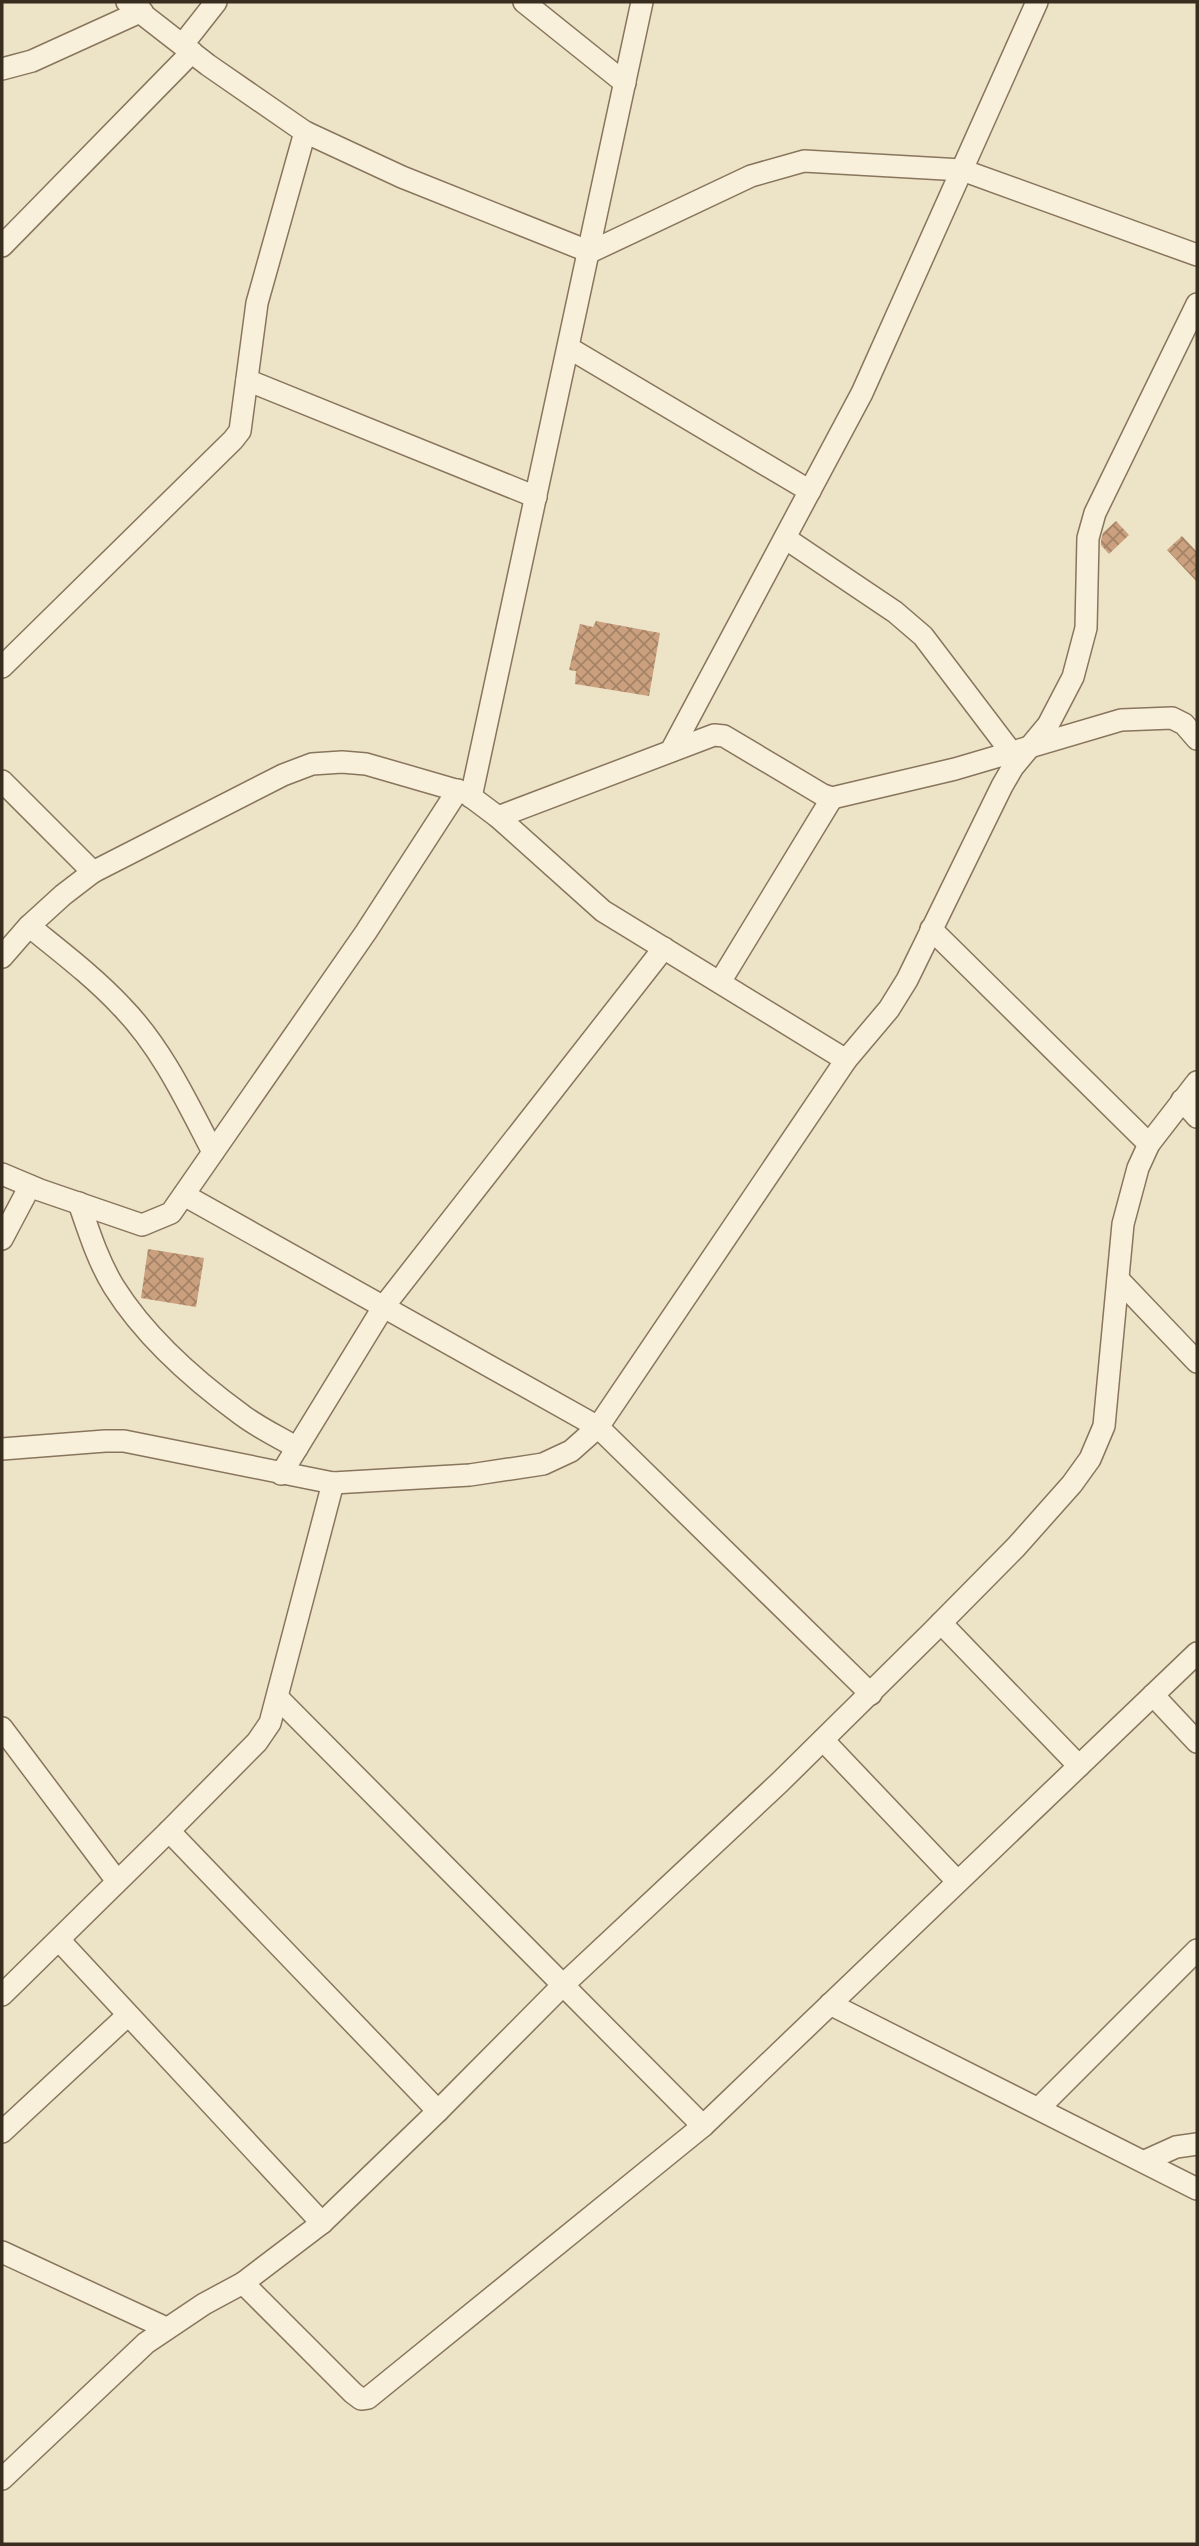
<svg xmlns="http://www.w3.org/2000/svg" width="1199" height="2546" viewBox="0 0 1199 2546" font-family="'Zilla Slab',serif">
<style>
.building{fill:url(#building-cross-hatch)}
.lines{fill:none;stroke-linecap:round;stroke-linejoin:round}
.street-casing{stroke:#88755d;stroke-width:24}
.street{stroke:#f8f0da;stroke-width:21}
</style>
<defs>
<pattern id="building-cross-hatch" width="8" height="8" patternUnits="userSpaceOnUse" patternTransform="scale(1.75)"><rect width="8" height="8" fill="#caa07e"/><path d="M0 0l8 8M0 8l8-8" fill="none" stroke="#a58367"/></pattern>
</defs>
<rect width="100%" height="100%" fill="#ede3c7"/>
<g class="building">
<path d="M 1116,521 L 1129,535 L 1109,554 L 1101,545 L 1101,540 L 1103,533 Z"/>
<path d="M 1182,536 L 1197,552 L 1197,582 L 1167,550 Z"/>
<path d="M 596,621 L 660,633 L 649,696 L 575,684 L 576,671 L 569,670 L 580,624 L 593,627 Z"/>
<path d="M 148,1249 L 204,1258 L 196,1307 L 141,1298 Z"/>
</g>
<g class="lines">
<g class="street-casing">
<g id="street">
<path d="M 127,2 L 208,65 L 305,132 L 402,177 L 590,252 L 751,176 L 804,161 L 962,170 L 1197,255"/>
<path d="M 524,2 L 625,83"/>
<path d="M 183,44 L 216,2"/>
<path d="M 2,69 L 32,61 L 142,11"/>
<path d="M 2,246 L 192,52"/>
<path d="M 569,348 L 810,491"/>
<path d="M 247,380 L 536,497"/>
<path d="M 785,538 L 895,612 L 923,636 L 1011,752"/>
<path d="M 2,667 L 233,440 L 240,431 L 257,303 L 305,132"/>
<path d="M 671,751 L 862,393 L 1037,2"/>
<path d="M 2,781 L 93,872"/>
<path d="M 471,797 L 642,2"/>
<path d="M 498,817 L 714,735 L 724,736 L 823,795 L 832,798 L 955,769 L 1121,720 L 1172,718 L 1184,724 L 1197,739"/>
<path d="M 29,926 C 61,952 94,977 122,1007 C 162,1048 187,1102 213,1152"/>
<path d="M 931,929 L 1149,1144"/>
<path d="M 2,957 L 29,926 L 63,895 L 93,872 L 283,775 L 312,764 L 342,762 L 366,764 L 466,793 L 498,817 L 603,911 L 846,1060"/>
<path d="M 720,982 L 832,798"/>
<path d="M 1182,1100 L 1197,1117"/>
<path d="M 2,1174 L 40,1190 L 142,1225 L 171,1213 L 366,932 L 458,790"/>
<path d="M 184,1195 L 598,1427 L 871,1694"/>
<path d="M 79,1203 C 89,1232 98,1261 114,1287 C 146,1338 194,1380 242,1415 C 259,1428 279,1437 297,1448"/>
<path d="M 2,1239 L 30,1186"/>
<path d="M 1118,1279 L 1197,1362"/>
<path d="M 2,1449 L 105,1441 L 124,1441 L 333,1483 L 470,1475 L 543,1464 L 571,1451 L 598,1427 L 846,1060 L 889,1009 L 907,980 L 1002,786 L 1013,767 L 1048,725 L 1073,677 L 1086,628 L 1088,538 L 1095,513 L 1197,304"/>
<path d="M 281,1474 L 384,1306 L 664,948"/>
<path d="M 941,1623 L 1079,1766"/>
<path d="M 1153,1695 L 1197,1742"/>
<path d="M 278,1698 L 703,2126"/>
<path d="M 2,1728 L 117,1881"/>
<path d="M 823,1740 L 957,1881"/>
<path d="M 169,1831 L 438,2111"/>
<path d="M 59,1940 L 322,2223"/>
<path d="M 2,1995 L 169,1831 L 257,1742 L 270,1723 L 333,1483"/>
<path d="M 830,2004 L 1197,2189"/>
<path d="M 1039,2108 L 1197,1950"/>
<path d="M 2,2132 L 128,2015"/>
<path d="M 1145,2161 L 1176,2147 L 1197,2144"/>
<path d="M 2,2252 L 166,2328"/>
<path d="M 243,2283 L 322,2223 L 438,2111 L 562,1986 L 779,1783 L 932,1632 L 1016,1547 L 1072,1484 L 1090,1459 L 1104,1426 L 1123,1224 L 1138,1168 L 1149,1144 L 1197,1082"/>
<path d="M 2,2479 L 146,2343 L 204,2304 L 243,2283 L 353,2393 L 361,2399 L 368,2398 L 703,2126 L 1197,1653"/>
</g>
</g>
<use href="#street" class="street"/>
</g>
<rect width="1199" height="2546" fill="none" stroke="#392d20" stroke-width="7"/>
</svg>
